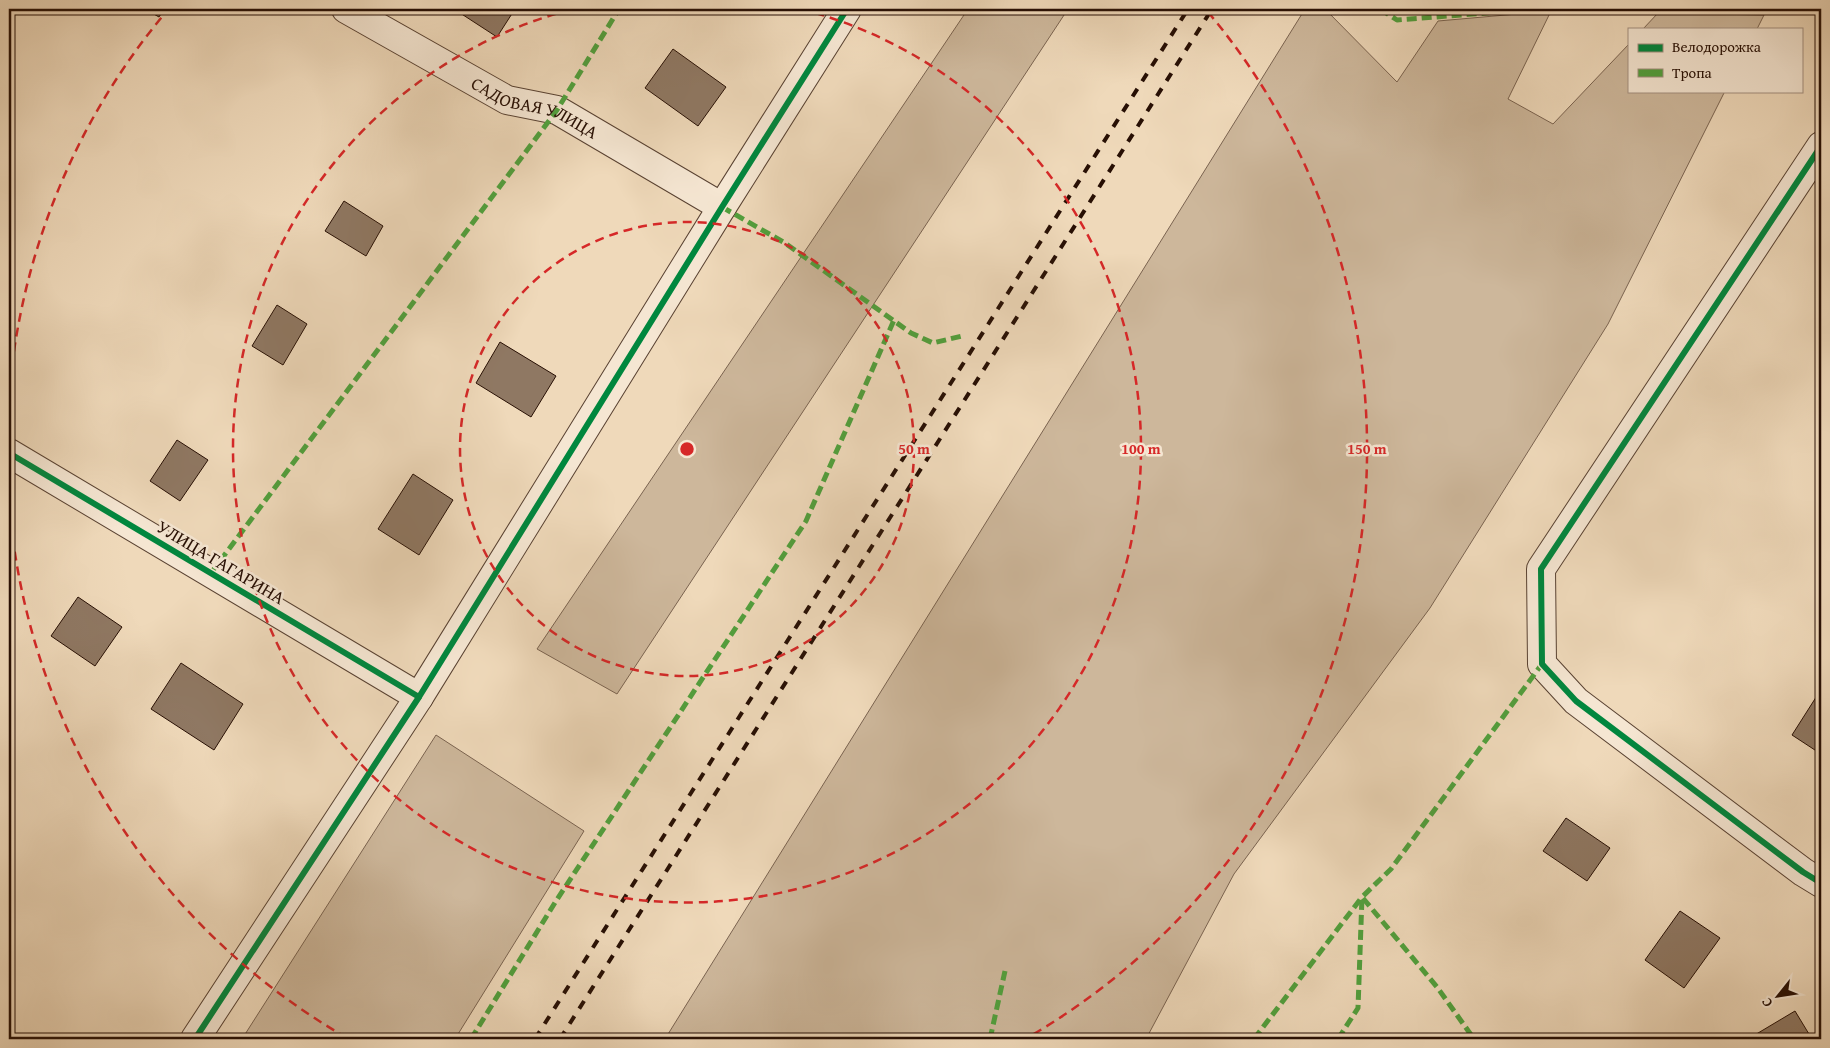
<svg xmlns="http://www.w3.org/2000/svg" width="1830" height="1048" viewBox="0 0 1830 1048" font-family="'Gentium Book Plus',serif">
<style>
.green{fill:#cdb79b;stroke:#7a6350}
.building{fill:#8f7863;stroke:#270f04}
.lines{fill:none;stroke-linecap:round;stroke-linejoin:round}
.minor-casing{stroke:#594232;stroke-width:30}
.tertiary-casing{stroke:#594232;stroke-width:30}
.minor{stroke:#f5e6d2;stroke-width:28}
.tertiary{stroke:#f5e6d2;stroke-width:28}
.rail{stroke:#270f04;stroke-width:4;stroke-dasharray:9 9;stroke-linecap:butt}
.quiet{stroke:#51a03d;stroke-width:5;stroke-dasharray:10 5;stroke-linecap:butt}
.cycleway-casing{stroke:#f5e6d2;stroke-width:9}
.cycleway{stroke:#00873e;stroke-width:6}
.ring{fill:none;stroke:#d62828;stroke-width:2.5;stroke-dasharray:9 6}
.labels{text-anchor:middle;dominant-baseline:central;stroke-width:5;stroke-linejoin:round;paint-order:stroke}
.street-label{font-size:18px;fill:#270f04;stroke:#f5e6d2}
.centre{fill:#d62828;stroke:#f5e6d2;stroke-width:2.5}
.ring-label{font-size:15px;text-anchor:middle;font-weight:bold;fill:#d62828;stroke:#f5e6d2;stroke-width:5;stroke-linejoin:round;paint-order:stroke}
</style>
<rect width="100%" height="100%" fill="#efd9ba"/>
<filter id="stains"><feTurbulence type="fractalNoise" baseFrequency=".004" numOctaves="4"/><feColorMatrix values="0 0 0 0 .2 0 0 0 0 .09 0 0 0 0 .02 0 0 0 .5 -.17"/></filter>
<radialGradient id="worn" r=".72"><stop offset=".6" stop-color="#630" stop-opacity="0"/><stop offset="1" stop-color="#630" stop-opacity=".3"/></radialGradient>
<g class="green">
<path d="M 968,9 L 1068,9 L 617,694 L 537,649 Z"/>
<path d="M 1305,9 L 1325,9 L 1397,82 L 1438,21 L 1551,11 L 1508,99 L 1553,124 L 1629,44 L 1629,91 L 1725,91 L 1608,324 L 1430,608 L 1234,874 L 1146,1039 L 665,1039 Z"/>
<path d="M 1658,13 L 1764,15 L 1757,29 L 1643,29 Z"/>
<path d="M 436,735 L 584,831 L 455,1039 L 242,1039 Z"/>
</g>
<g class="building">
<path d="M 145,9 L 164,9 L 159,17 Z"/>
<path d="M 458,9 L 515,9 L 497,37 L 457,11 Z"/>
<path d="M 673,49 L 726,87 L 698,126 L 645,88 Z"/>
<path d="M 344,201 L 383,226 L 366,256 L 325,231 Z"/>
<path d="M 277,305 L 307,324 L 283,365 L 252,346 Z"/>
<path d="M 500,342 L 556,376 L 531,417 L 476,383 Z"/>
<path d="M 177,440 L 208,460 L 180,501 L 150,481 Z"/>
<path d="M 413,474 L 453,500 L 419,555 L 378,529 Z"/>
<path d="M 78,597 L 122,627 L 95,666 L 51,636 Z"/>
<path d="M 181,663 L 243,704 L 214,750 L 151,709 Z"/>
<path d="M 1820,691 L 1821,693 L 1821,754 L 1792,735 Z"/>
<path d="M 1566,818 L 1610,848 L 1587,881 L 1543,851 Z"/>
<path d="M 1680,911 L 1720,938 L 1684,988 L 1645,960 Z"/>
<path d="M 1795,1011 L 1812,1039 L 1748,1039 Z"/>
</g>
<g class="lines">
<g class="minor-casing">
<g id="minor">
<path id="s1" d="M 346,9 L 507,100 L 557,110 L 722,207"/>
<path d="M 9,453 L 419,697"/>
<path d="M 195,1039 L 419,697 L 722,207 L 847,9"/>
</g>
</g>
<g class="tertiary-casing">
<path id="tertiary" d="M 1821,146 L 1541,569 L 1542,664 L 1576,701 L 1803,872 L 1821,883"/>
</g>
<use href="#minor" class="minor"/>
<use href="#tertiary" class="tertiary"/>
<g class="rail">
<path d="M 535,1039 L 1188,9"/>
<path d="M 560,1039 L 1212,9"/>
</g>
<g class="quiet">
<path d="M 1380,9 L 1397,20 L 1538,9"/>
<path d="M 722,207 L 785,243 L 911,333 L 933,343 L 962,336"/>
<path d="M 211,573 L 557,110 L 619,9"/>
<path d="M 471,1039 L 556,901 L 806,521 L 894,320"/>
<path d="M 936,1039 L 942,1037 L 949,1039"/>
<path d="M 990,1039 L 1005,971"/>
<path d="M 1254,1039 L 1362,897 L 1437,987 L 1474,1039"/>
<path d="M 1338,1039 L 1358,1008 L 1362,897 L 1391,869 L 1542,664"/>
</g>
<g class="cycleway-casing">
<g id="cycleway">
<path d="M 1821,146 L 1541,569 L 1542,664 L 1576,701 L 1803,872 L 1821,883"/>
<path d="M 9,453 L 419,697"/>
<path d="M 195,1039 L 419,697 L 722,207 L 847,9"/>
</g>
</g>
<use href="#cycleway" class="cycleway"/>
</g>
<g class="ring">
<circle cx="687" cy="449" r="227"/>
<path d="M801 9A454 454 0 1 1 573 9"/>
<path d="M347 1038A680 680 0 0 1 9 502M9 396A680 680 0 0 1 166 12M1208 12A680 680 0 0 1 1027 1038"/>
</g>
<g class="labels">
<g class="street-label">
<text stroke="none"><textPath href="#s1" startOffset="214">САДОВАЯ УЛИЦА</textPath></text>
<text transform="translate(221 562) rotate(31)">УЛИЦА ГАГАРИНА</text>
</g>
</g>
<circle cx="687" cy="449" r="8" class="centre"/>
<g class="ring-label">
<text x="914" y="454">50 m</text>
<text x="1141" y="454">100 m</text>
<text x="1367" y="454">150 m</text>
</g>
<rect width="1830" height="1048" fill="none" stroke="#efd9ba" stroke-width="30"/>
<rect x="10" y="10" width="1810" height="1028" fill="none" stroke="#270f04" stroke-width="2.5"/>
<rect x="15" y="15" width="1800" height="1018" fill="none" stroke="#270f04"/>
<rect x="1628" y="28" width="175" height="65" fill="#f5e6d2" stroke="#a39080"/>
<rect x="1638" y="44" width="25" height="8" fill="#00873e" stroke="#a39080"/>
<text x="1672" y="52" font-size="15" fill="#270f04">Велодорожка</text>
<rect x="1638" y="69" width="25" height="8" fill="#51a03d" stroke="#a39080"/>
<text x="1672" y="78" font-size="15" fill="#270f04">Тропа</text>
<g transform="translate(1778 996) rotate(240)" stroke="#f5e6d2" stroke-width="4" paint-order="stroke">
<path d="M0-4L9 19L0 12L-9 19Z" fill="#270f04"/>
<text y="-8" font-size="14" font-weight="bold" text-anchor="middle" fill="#270f04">С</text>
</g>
<rect width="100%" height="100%" filter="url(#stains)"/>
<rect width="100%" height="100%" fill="url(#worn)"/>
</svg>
